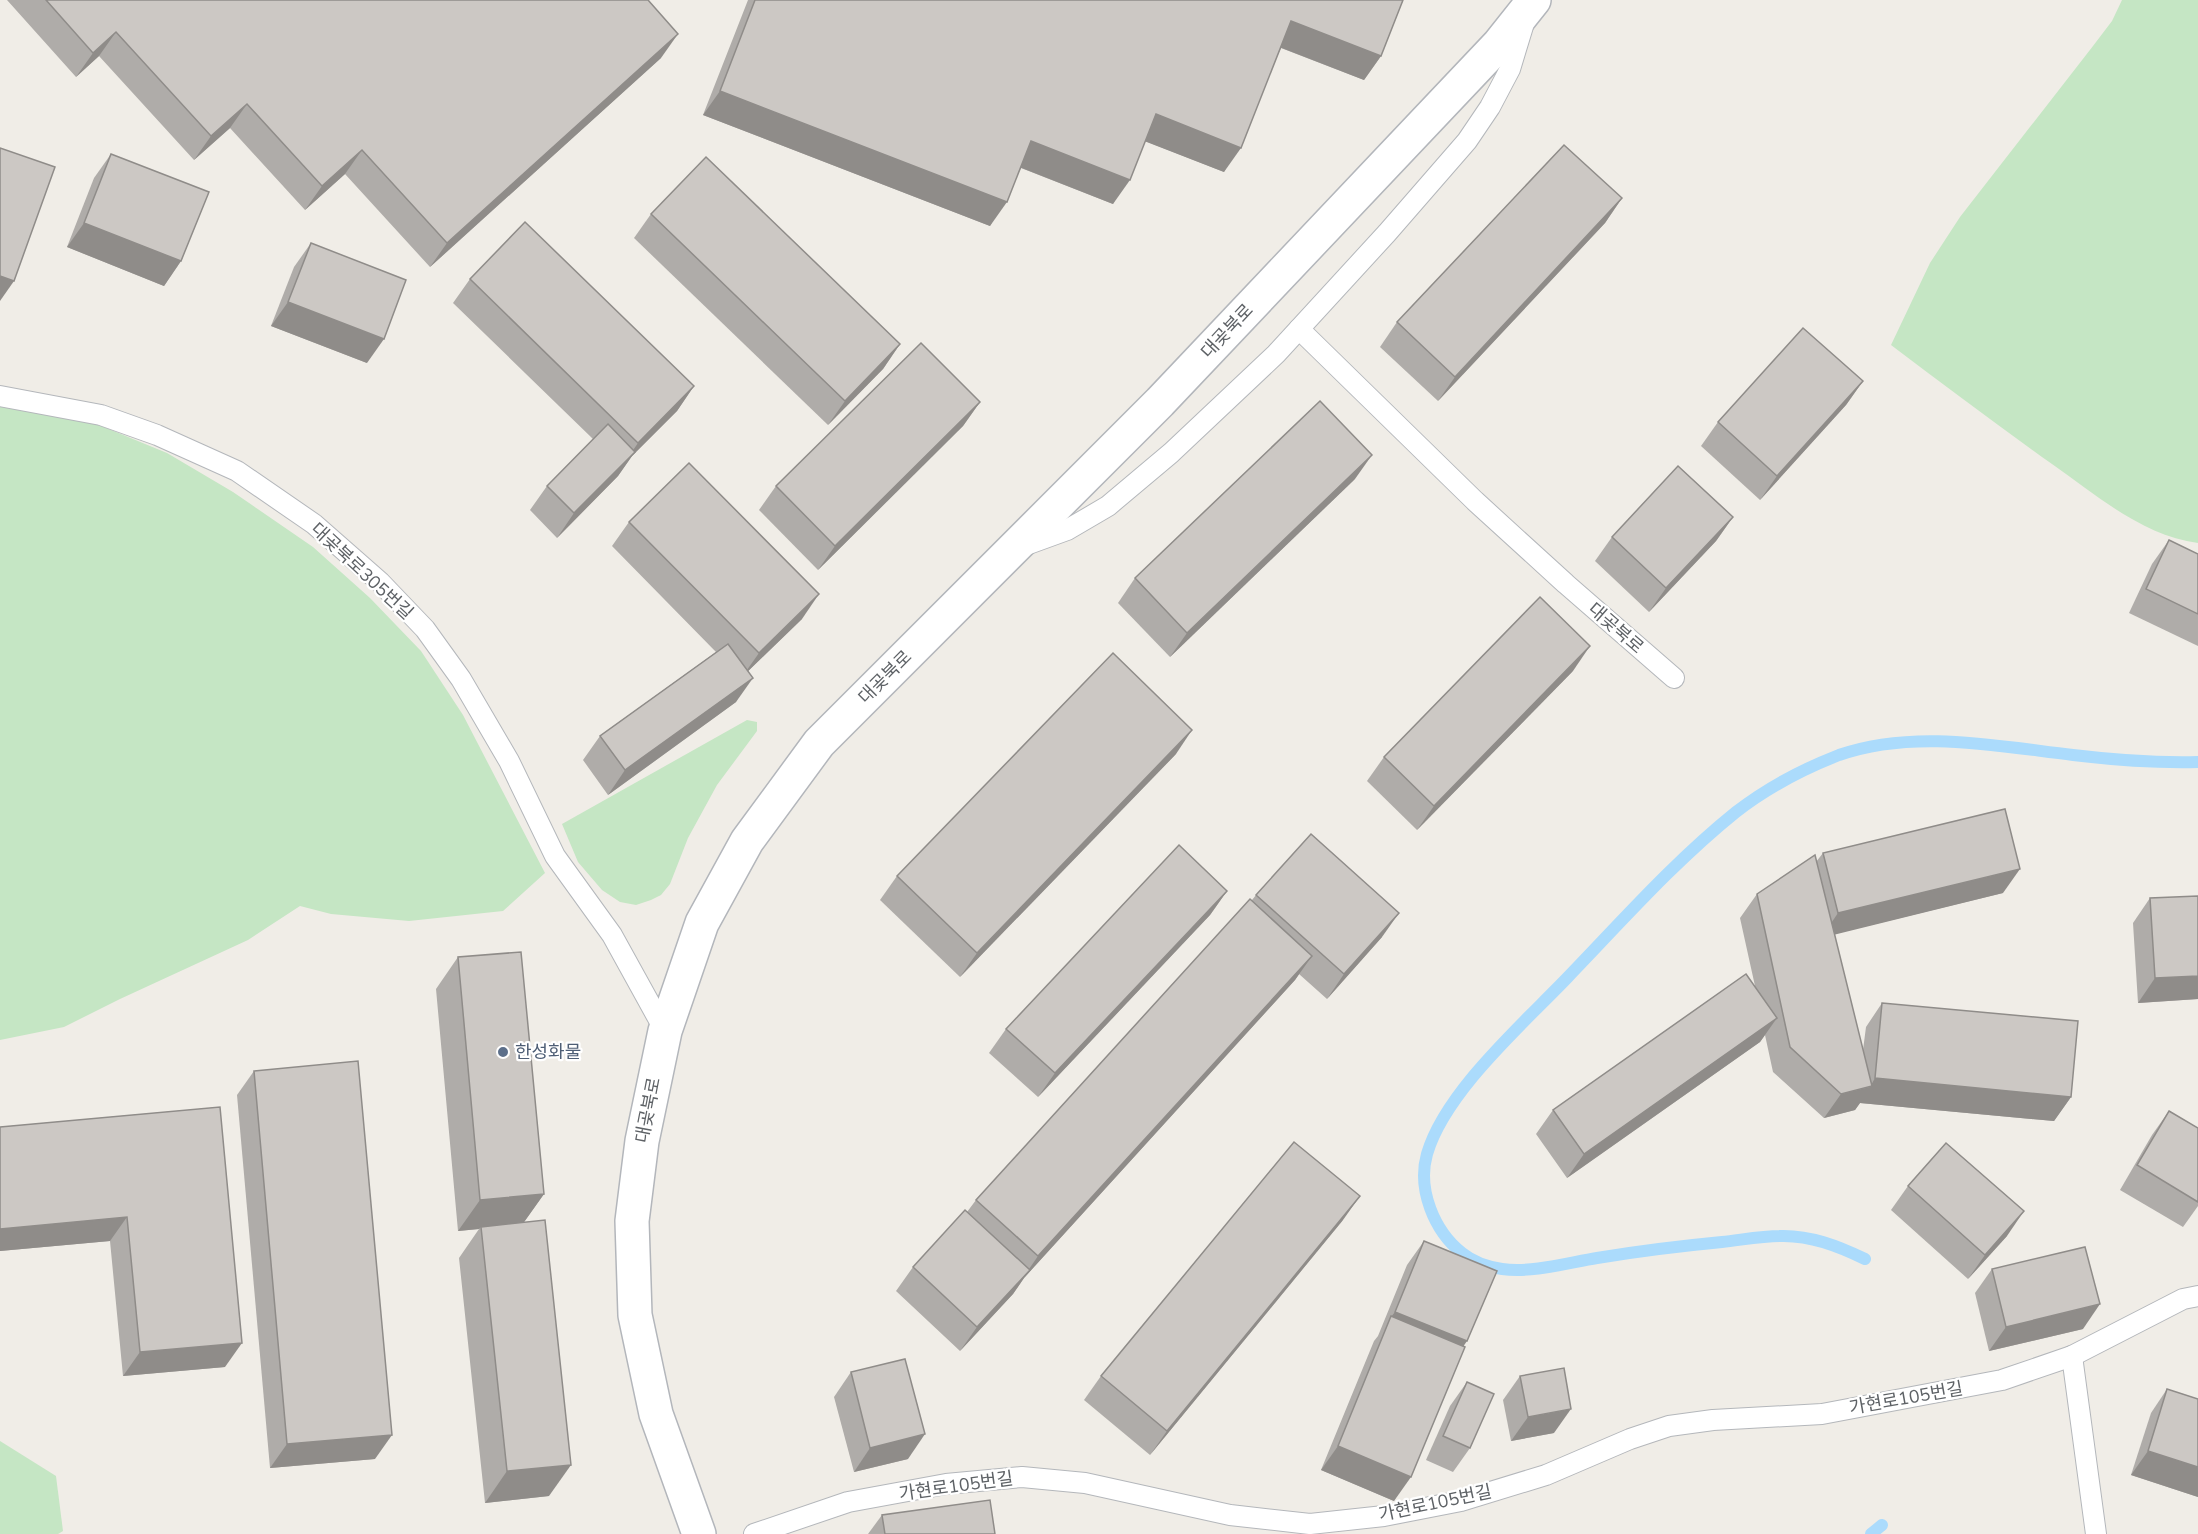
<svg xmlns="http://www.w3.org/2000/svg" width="2198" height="1534" viewBox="0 0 2198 1534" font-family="'Nunito Sans','Noto Sans KR',sans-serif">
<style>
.green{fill:#c5e6c4}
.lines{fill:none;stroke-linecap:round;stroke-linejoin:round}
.stream{stroke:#abdbfc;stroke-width:12}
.lane-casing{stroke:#b4b7bb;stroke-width:22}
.secondary-casing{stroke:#b3b6bb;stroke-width:36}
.lane{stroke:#fff;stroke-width:20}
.secondary{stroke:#fff;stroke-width:33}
.wall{fill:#afaca9}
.shaded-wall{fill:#8f8c89}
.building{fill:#ccc8c4;stroke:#8f8c89;stroke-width:1.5}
.service-dot{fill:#5c6f8a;stroke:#fff;stroke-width:2}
.labels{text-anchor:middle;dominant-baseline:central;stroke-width:4.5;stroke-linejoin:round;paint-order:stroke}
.street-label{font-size:18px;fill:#5e6266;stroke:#fff}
.service-label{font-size:18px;fill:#4e5e75;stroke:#fff;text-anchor:start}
</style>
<rect width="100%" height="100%" fill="#f0ede7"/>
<g class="green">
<path d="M 2122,0 L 2198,0 L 2198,543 C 2143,536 2096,495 2052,464 C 1997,425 1944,385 1891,345 L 1930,263 L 1960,217 L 2093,46 L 2112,21 Z"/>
<path d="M 0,403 L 99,425 L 167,453 L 233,492 L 313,547 L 370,598 L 421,651 L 463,715 L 545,873 L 503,911 L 409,921 L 331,914 L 300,906 L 248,940 L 120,999 L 64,1027 L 0,1040 Z"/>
<path d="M 747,720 L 757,722 L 757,731 L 717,785 L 688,838 L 670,884 L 661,895 L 651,900 L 636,905 L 620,902 L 602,890 L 578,862 L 562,824 Z"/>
<path d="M 0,1441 L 56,1476 L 63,1531 L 58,1534 L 0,1534 Z"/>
</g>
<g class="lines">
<g class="stream">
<path d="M 1865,1259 C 1838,1246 1810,1235 1780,1236 C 1761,1236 1741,1240 1722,1242 C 1680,1246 1639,1251 1597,1258 C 1567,1263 1533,1273 1502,1269 C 1488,1267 1473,1262 1462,1253 C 1434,1231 1417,1189 1427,1154 C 1445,1092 1523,1024 1568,977 C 1622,921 1675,861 1736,812 C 1767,788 1803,769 1839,755 C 1914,729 1996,746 2073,755 C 2114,760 2157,763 2198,762"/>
<path d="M 1871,1534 L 1882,1525"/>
</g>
<g class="lane-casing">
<g id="lane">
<path d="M 1299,329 L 1475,501 L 1566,584 L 1674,678"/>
<path d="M 0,396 L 101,415 L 157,435 L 237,471 L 314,524 L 380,582 L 425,629 L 461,679 L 509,761 L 555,856 L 612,935 L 665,1031"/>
<path d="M 1023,546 L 1067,530 L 1108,506 L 1171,453 L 1276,354 L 1387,233 L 1467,141 L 1490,107 L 1510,69 L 1524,23"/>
<path d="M 2072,1356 L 2096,1534"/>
<path d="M 754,1534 L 848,1502 L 946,1484 L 1022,1477 L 1085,1483 L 1230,1515 L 1310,1524 L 1384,1516 L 1461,1501 L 1546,1475 L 1630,1439 L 1669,1426 L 1713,1420 L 1822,1414 L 2002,1380 L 2072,1356 L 2183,1299 L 2198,1296"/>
</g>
</g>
<g class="secondary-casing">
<path id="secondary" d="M 699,1534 L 656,1414 L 635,1315 L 632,1221 L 642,1141 L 665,1031 L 702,923 L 747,841 L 819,743 L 1160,402 L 1499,44 L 1534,0"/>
</g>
<use href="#lane" class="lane"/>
<use href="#secondary" class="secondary"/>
</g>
<g class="wall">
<path d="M 7,0 L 648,0 L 661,58 L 430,267 L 345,174 L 305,210 L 230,128 L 194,160 L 99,56 L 76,77 Z"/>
<path d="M 748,0 L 1403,0 L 1381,56 L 1364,80 L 1281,48 L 1224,172 L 1145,141 L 1113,204 L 1021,168 L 990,226 L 703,115 Z"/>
<path d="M 111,154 L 181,261 L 164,286 L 67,247 L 94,178 Z"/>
<path d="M 1622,198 L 1605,223 L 1438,401 L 1380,347 L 1397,322 Z"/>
<path d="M 651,214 L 900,344 L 883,369 L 828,425 L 634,238 Z"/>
<path d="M 311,243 L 367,363 L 271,326 L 294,267 Z"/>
<path d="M 470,279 L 694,386 L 677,411 L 632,456 L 618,476 L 557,538 L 530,510 L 547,486 L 593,439 L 453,303 Z"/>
<path d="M 1863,381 L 1846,405 L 1760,500 L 1701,446 L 1718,422 Z"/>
<path d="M 980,402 L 963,426 L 818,570 L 759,510 L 776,486 Z"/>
<path d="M 1355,479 L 1170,657 L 1118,603 L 1135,578 Z"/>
<path d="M 1733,517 L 1716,541 L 1649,612 L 1595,561 L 1612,537 Z"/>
<path d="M 629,522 L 802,619 L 748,671 L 736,702 L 608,795 L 583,760 L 600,736 L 716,652 L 612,546 Z"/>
<path d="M 2169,540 L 2198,554 L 2198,646 L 2129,613 L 2152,564 Z"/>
<path d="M 1573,671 L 1417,830 L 1367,781 L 1384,757 Z"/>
<path d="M 1176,754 L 960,977 L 880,900 L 897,876 Z"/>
<path d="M 1823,853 L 2003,893 L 1834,934 L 1863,1050 L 1866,1027 L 1882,1003 L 2071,1097 L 2054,1121 L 1860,1103 L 1855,1110 L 1824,1118 L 1773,1072 L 1765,1035 L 1760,1042 L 1567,1178 L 1536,1134 L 1553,1110 L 1755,986 L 1740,918 L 1757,894 L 1816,862 Z"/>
<path d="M 1227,891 L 1210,915 L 1038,1097 L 989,1053 L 1006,1029 Z"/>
<path d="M 1256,895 L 1382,937 L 1327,999 L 1299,974 L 1295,980 L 1024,1278 L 1013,1294 L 960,1351 L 896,1291 L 913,1267 L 967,1212 L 976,1200 L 1252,900 Z"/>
<path d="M 2150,898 L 2198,999 L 2138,1003 L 2133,923 Z"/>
<path d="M 458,957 L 544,1194 L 524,1222 L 549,1496 L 485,1503 L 459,1258 L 479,1229 L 458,1231 L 436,989 Z"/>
<path d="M 254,1071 L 375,1459 L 270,1468 L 237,1095 Z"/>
<path d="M 220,1107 L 225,1367 L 123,1376 L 110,1241 L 0,1251 L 0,1127 Z"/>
<path d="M 2169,1111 L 2198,1128 L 2198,1206 L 2183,1227 L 2120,1190 L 2152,1135 Z"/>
<path d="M 1908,1186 L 2007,1236 L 1968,1279 L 1891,1210 Z"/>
<path d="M 1343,1220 L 1150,1455 L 1084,1400 L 1101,1376 Z"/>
<path d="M 1424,1241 L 1464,1346 L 1394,1501 L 1321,1470 L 1374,1341 L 1378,1336 L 1407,1265 Z"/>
<path d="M 1992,1269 L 2083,1329 L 1989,1351 L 1975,1293 Z"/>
<path d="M 851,1372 L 908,1459 L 854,1472 L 834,1397 Z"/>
<path d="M 1520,1376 L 1554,1433 L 1511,1441 L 1503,1400 Z"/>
<path d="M 1467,1382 L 1470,1448 L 1453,1472 L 1426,1460 L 1450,1406 Z"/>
<path d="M 2167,1389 L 2198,1399 L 2198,1497 L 2131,1475 L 2151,1413 Z"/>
<path d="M 882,1515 L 995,1534 L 868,1534 Z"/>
</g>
<g class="shaded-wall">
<path d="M 1291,21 L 1381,56 L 1364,80 L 1274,45 Z"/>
<path d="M 116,32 L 99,56 L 76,77 L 93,53 Z"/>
<path d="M 678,34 L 661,58 L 430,267 L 447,243 Z"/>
<path d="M 720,91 L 1007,202 L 990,226 L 703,115 Z"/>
<path d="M 247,104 L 230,128 L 194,160 L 211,136 Z"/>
<path d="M 1156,114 L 1241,148 L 1224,172 L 1139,139 Z"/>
<path d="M 1031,141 L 1130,180 L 1113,204 L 1014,165 Z"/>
<path d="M 362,150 L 345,174 L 305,210 L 322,186 Z"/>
<path d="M 1622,198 L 1605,223 L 1438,401 L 1455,377 Z"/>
<path d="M 84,223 L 181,261 L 164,286 L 67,247 Z"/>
<path d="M 0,276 L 14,281 L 0,301 Z"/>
<path d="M 288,302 L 384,339 L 367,363 L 271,326 Z"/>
<path d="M 900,344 L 883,369 L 828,425 L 845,401 Z"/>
<path d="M 1863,381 L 1846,405 L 1760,500 L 1777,476 Z"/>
<path d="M 694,386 L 677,411 L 632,456 L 618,476 L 557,538 L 574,513 L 625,462 L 638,443 Z"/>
<path d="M 980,402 L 963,426 L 818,570 L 835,546 Z"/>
<path d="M 1372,455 L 1355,479 L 1170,657 L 1187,633 Z"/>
<path d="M 1733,517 L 1716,541 L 1649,612 L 1666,588 Z"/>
<path d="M 819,594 L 802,619 L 742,677 L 759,653 Z"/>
<path d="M 1590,646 L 1573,671 L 1417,830 L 1434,806 Z"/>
<path d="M 753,678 L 736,702 L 608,795 L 625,770 Z"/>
<path d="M 1192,730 L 1176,754 L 960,977 L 977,953 Z"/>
<path d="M 2020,869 L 2003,893 L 1821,938 L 1838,913 Z"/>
<path d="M 1227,891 L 1210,915 L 1038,1097 L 1055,1073 Z"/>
<path d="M 1399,913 L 1382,937 L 1327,999 L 1344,974 Z"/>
<path d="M 1312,956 L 1295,980 L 1024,1278 L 1013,1294 L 960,1351 L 977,1327 L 1027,1272 L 1038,1256 Z"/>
<path d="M 2198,976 L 2198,999 L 2138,1003 L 2155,978 Z"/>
<path d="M 1777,1018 L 1760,1042 L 1567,1178 L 1584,1154 Z"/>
<path d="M 1875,1078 L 2071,1097 L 2054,1121 L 1860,1103 L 1855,1110 L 1824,1118 L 1841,1094 L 1870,1087 Z"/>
<path d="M 544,1194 L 522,1225 L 481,1227 L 479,1229 L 458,1231 L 480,1200 Z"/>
<path d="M 1360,1196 L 1343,1220 L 1150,1455 L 1167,1431 Z"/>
<path d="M 2024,1211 L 2007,1236 L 1968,1279 L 1985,1255 Z"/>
<path d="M 127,1217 L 110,1241 L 0,1251 L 0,1229 Z"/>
<path d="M 2100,1304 L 2083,1329 L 1989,1351 L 2006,1327 Z"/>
<path d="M 1395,1312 L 1467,1341 L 1450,1366 L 1391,1317 Z"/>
<path d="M 242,1343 L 225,1367 L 123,1376 L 140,1352 Z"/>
<path d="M 1571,1409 L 1554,1433 L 1511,1441 L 1528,1417 Z"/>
<path d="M 925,1434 L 908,1459 L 854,1472 L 870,1448 Z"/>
<path d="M 392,1435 L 375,1459 L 270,1468 L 287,1444 Z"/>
<path d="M 1338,1446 L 1411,1477 L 1394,1501 L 1321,1470 Z"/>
<path d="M 2148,1451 L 2198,1467 L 2198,1497 L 2131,1475 Z"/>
<path d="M 571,1465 L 549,1496 L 485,1503 L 507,1471 Z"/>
</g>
<g class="building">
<path d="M 46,0 L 648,0 L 678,34 L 447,243 L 362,150 L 322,186 L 247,104 L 211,136 L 116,32 L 93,53 Z"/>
<path d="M 755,0 L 1403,0 L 1381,56 L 1291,21 L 1241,148 L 1156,114 L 1130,180 L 1031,141 L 1007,202 L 720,91 Z"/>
<path d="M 1564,145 L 1622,198 L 1455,377 L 1397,322 Z"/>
<path d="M 0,148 L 55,167 L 14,281 L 0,276 Z"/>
<path d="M 111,154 L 209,192 L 181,261 L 84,223 Z"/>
<path d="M 706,157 L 900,344 L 845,401 L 651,214 Z"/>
<path d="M 525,222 L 694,386 L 638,443 L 470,279 Z"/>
<path d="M 311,243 L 406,280 L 384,339 L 288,302 Z"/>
<path d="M 1803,328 L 1863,381 L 1777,476 L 1718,422 Z"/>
<path d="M 921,343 L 980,402 L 835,546 L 776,486 Z"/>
<path d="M 1320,401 L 1372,455 L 1187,633 L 1135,578 Z"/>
<path d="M 608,424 L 635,452 L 574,513 L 547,486 Z"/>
<path d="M 689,463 L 819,594 L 759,653 L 629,522 Z"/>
<path d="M 1678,466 L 1733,517 L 1666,588 L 1612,537 Z"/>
<path d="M 2169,540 L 2198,554 L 2198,614 L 2146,589 Z"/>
<path d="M 1540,597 L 1590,646 L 1434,806 L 1384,757 Z"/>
<path d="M 728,644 L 753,678 L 625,770 L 600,736 Z"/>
<path d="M 1113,653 L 1192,730 L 977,953 L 897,876 Z"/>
<path d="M 2005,809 L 2020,869 L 1838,913 L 1823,853 Z"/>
<path d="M 1311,834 L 1399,913 L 1344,974 L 1256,895 Z"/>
<path d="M 1179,845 L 1227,891 L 1055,1073 L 1006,1029 Z"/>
<path d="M 1815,855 L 1872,1086 L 1841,1094 L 1790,1047 L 1757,894 Z"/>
<path d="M 2198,896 L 2198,976 L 2155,978 L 2150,898 Z"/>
<path d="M 1250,899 L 1312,956 L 1038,1256 L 976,1200 Z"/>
<path d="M 521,952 L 544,1194 L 480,1200 L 458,957 Z"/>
<path d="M 1746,974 L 1777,1018 L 1584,1154 L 1553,1110 Z"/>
<path d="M 1882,1003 L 2078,1021 L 2071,1097 L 1875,1078 Z"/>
<path d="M 358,1061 L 392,1435 L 287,1444 L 254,1071 Z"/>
<path d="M 220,1107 L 242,1343 L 140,1352 L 127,1217 L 0,1229 L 0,1127 Z"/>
<path d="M 2169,1111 L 2198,1128 L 2198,1202 L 2137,1165 Z"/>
<path d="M 1294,1142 L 1360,1196 L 1167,1431 L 1101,1376 Z"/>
<path d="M 1946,1143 L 2024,1211 L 1985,1255 L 1908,1186 Z"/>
<path d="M 965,1210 L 1030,1270 L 977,1327 L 913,1267 Z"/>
<path d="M 545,1220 L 571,1465 L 507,1471 L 481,1227 Z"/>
<path d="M 1424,1241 L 1497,1271 L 1467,1341 L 1395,1312 Z"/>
<path d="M 2085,1247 L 2100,1304 L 2006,1327 L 1992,1269 Z"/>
<path d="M 1391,1316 L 1465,1347 L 1411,1477 L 1338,1446 Z"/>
<path d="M 905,1359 L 925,1434 L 870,1448 L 851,1372 Z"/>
<path d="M 1564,1368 L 1571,1409 L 1528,1417 L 1520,1376 Z"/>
<path d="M 1467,1382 L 1494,1394 L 1470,1448 L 1443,1436 Z"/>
<path d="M 2167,1389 L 2198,1399 L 2198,1467 L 2148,1451 Z"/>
<path d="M 990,1500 L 995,1534 L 885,1534 L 882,1515 Z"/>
</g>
<circle class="service-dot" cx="503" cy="1052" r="6"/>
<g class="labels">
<g class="street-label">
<text transform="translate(1227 331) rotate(-47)">대곶북로</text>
<text transform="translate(362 571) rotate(43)">대곶북로305번길</text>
<text transform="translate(1616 628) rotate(41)">대곶북로</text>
<text transform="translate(885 677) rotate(-45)">대곶북로</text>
<text transform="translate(648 1110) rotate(-79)">대곶북로</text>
<text transform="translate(1906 1398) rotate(-10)">가현로105번길</text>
<text transform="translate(956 1486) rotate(-8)">가현로105번길</text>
<text transform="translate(1435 1503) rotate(-12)">가현로105번길</text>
</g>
<g class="service-label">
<text x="515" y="1052">한성화물</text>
</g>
</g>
</svg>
